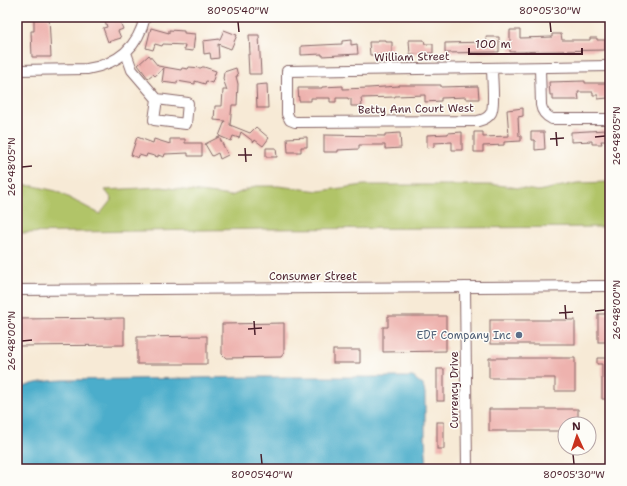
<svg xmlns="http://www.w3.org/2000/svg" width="627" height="486" viewBox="0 0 627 486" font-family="'Shantell Sans',sans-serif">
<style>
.green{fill:#b1c468;stroke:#7e724a}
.water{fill:#4cadcb;stroke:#4b667b}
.building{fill:#eeb2ae}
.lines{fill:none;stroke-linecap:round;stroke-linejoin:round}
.minor-casing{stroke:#876667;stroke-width:12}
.minor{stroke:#fff;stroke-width:10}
.ticks{fill:none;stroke:#4a1f2b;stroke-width:1.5}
.service-dot{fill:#5c6f8a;stroke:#fdfcf7;stroke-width:1.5}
.labels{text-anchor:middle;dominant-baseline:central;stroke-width:3;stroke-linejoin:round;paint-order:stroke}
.street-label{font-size:11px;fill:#4a1f2b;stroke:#fdfcf7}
.service-label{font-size:11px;fill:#4e5e75;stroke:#fdfcf7;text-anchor:end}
.neatline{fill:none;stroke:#4a1f2b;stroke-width:1.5}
.ticks-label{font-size:10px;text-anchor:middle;fill:#4a1f2b}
</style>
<rect width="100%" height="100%" fill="#fdfcf7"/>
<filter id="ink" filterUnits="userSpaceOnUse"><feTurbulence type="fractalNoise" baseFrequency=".025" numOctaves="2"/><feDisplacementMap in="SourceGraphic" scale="8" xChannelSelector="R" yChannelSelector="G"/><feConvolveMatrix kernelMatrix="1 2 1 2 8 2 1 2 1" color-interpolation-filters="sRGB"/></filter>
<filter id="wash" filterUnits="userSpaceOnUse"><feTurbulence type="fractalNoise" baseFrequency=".012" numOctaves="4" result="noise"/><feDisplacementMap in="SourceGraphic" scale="16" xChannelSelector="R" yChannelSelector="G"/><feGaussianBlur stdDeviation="0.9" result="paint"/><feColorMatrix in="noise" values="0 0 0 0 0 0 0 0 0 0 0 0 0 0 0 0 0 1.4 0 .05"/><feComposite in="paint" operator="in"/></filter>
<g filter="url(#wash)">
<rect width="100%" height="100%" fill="#f7ead6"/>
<path class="green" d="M 610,182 L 610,227 L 265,229 L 17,233 L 17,185 L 34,186 L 56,191 L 100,214 L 112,199 L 105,190 L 161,187 L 231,196 L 256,186 L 278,186 L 319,191 L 364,185 L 498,185 L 538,191 L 577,183 Z"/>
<path class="water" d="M 261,377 L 413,377 L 423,385 L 425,393 L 425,437 L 427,469 L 17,469 L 17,390 C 33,382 45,381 63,380 Z"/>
<g id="blocks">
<g class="building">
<path d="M 34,17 L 49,17 L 51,57 L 32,57 L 31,31 L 34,31 Z"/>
<path d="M 104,17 L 118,17 L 123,29 L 118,31 L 121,38 L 108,42 L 103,28 L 107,27 Z"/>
<path d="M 151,28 L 169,33 L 169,30 L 184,31 L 184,33 L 195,34 L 193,51 L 184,50 L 185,45 L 163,44 L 162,46 L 155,44 L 153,50 L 146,48 Z"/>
<path d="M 224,30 L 237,35 L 231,49 L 218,44 L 219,58 L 211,59 L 210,53 L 204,54 L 203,41 L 220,39 Z"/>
<path d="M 510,30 L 520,30 L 520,38 L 552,37 L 552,34 L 561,34 L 562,40 L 590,40 L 590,38 L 597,38 L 597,40 L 605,40 L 605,50 L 548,51 L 510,52 Z"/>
<path d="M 249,35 L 259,35 L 261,74 L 249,74 L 248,54 L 250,54 Z"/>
<path d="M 486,37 L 499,37 L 499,52 L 445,53 L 445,43 L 487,42 Z"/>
<path d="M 351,40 L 351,45 L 357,44 L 358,54 L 322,56 L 322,54 L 301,55 L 301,46 L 342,44 L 342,41 Z"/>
<path d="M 377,40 L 386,40 L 386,42 L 392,42 L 392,55 L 370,55 L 369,42 L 377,42 Z"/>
<path d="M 409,40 L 424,40 L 425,44 L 433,44 L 433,53 L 410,54 Z"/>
<path d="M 149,55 L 158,66 L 181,70 L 182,68 L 188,69 L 189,67 L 201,68 L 202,67 L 204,67 L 216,71 L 212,83 L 206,81 L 205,84 L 195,81 L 195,84 L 177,81 L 177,84 L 162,82 L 164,68 L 155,76 L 153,74 L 148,78 L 138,65 Z"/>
<path d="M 236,68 L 238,76 L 236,76 L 238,84 L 237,105 L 232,105 L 230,125 L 250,133 L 256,127 L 269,138 L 263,146 L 255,140 L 254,142 L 241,132 L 239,138 L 233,136 L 231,141 L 219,136 L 225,121 L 214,120 L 215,106 L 222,106 L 223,90 L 227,90 L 223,79 L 224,72 Z"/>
<path d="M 585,81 L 585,83 L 610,83 L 610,95 L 608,95 L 608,98 L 598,99 L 598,95 L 593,95 L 593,92 L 578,92 L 579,100 L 553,100 L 553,95 L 550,95 L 549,82 Z"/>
<path d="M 267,84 L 268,108 L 257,108 L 256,85 Z"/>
<path d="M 399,85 L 441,85 L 441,87 L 478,86 L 479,99 L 466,99 L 466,97 L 441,98 L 441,101 L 425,102 L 425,95 L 395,96 L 395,97 L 361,98 L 362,106 L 351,106 L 351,99 L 348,99 L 348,98 L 336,98 L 336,102 L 330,102 L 330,98 L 311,98 L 311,101 L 299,101 L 298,88 L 322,88 L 322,87 L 343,86 L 343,89 L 369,88 L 399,86 Z"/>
<path d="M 523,108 L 523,116 L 518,117 L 519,136 L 521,136 L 521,141 L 504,142 L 504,145 L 483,146 L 483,152 L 474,152 L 474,132 L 483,132 L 483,137 L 509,136 L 507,110 Z"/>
<path d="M 606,130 L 607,141 L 601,141 L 602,144 L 592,144 L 592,141 L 571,142 L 571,132 Z"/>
<path d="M 462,132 L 462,150 L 452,150 L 452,142 L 434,143 L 434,147 L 427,148 L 427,135 L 448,134 L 448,133 Z"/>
<path d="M 531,132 L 544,132 L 545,149 L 535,150 L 535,140 L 531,140 Z"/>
<path d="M 400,133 L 401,148 L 385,149 L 385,145 L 359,145 L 359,149 L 338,150 L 338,152 L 324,152 L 324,135 L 385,136 L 385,134 Z"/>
<path d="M 137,137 L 153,143 L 154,139 L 170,144 L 170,139 L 185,139 L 185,143 L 202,143 L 202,156 L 188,156 L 188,153 L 165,154 L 164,157 L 158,155 L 158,157 L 147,154 L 146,157 L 139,155 L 138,158 L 131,155 Z"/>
<path d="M 219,137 L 228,155 L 220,159 L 218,153 L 212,156 L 205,144 Z"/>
<path d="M 307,137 L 307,147 L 301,147 L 301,152 L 288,152 L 287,138 Z"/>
<path d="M 266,148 L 276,148 L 277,157 L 266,157 Z"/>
<rect x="598" y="314" width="12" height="28"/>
<path d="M 388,316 L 446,316 L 446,351 L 383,352 L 383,327 L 388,327 Z"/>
<path d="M 124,318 L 124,345 L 17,346 L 17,319 Z"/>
<rect x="490" y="320" width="85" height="24"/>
<path d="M 284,323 L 284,353 L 281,357 L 226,358 L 222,354 L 222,324 Z"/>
<path d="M 207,336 L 207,364 L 137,364 L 137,337 Z"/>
<rect x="333" y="350" width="27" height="13"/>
<path d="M 489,358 L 575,358 L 575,391 L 555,391 L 555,378 L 489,378 Z"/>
<path d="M 597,358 L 610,358 L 610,399 L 602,399 L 602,364 L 597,364 Z"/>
<rect x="437" y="369" width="7" height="32"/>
<path d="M 489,409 L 578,409 L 578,424 L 565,424 L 565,431 L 489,431 Z"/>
<rect x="437" y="422" width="7" height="27"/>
</g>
</g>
</g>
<g filter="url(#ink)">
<use href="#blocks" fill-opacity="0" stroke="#876667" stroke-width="1"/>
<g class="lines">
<g class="minor-casing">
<g id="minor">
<path d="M 126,53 L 132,70 L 157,99 L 154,120 L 186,124 L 188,103 L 157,99"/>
<path d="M 492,68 C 492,78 495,106 491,113 C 488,118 483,120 478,121 L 295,122 L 290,120 L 287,114 L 287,71 L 610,66"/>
<path d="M 540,68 L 541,105 C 542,112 546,116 552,119 L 610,119"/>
<path d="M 17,70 L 87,69 C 118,64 138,48 145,17"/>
<path d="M 465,287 L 467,469"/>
<path d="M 17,290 L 610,286"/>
</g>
</g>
<use href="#minor" class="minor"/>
</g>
</g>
<path class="ticks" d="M 238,22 L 239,32M 550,22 L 551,32M 556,132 L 557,146M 595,137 L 605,136M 550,139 L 564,138M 245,148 L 246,162M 238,155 L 252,155M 22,167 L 32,166M 565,305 L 566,319M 595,311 L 605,310M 559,313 L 573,312M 254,321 L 255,335M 248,329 L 262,328M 22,341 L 32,340M 261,454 L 262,464M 573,454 L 574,464"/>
<circle class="service-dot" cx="519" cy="335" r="4"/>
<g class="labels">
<g class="street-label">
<text transform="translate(412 57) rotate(-1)">William Street</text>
<text transform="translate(416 109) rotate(-1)">Betty Ann Court West</text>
<text x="313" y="276">Consumer Street</text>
<text transform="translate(454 390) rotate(-90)">Currency Drive</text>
</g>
<g class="service-label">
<text x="511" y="335">EDF Company Inc</text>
</g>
</g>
<rect width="627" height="486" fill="none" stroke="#fdfcf7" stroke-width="44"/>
<g transform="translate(577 436) rotate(357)"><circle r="19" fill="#fdfcf7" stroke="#b5a4a5"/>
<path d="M0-3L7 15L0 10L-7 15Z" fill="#c8321e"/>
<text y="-6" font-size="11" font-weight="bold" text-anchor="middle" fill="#4a1f2b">N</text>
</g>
<path d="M469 48v6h113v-6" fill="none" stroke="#4a1f2b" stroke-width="2"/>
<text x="475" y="48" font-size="12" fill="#4a1f2b" stroke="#fdfcf7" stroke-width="3" paint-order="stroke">100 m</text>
<rect x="22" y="22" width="583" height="442" class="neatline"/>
<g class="ticks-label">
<text x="238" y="14">80°05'40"W</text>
<text x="550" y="14">80°05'30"W</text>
<text transform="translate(616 136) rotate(-90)" y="4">26°48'05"N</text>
<text transform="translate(11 167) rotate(-90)" y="4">26°48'05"N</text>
<text transform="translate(616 310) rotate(-90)" y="4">26°48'00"N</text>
<text transform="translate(11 341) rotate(-90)" y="4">26°48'00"N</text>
<text x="262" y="478">80°05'40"W</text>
<text x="574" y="478">80°05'30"W</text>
</g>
</svg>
